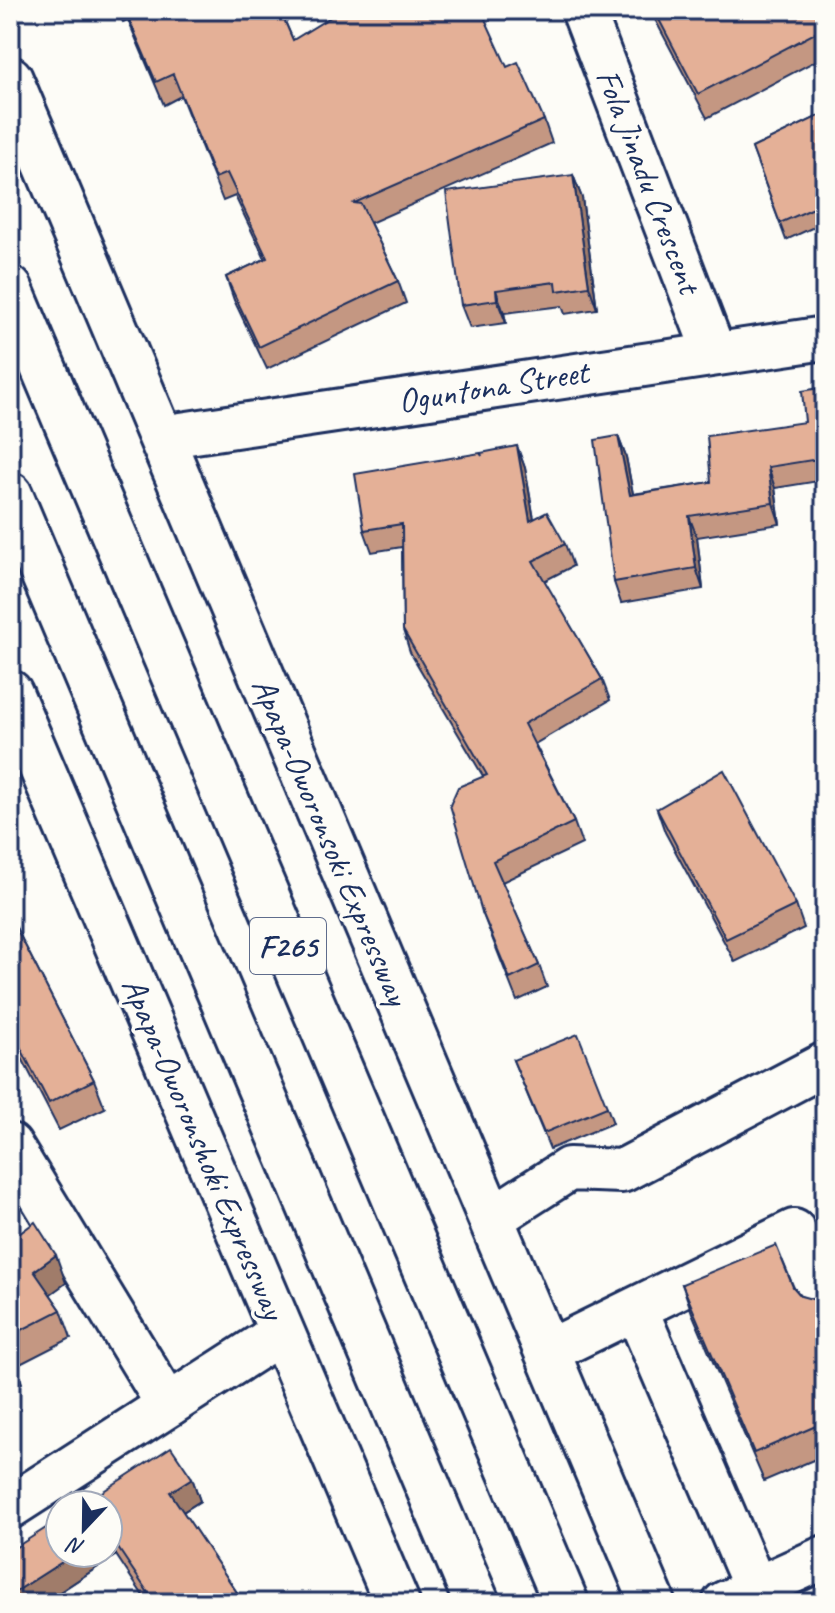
<svg xmlns="http://www.w3.org/2000/svg" width="835" height="1613" viewBox="0 0 835 1613" font-family="Caveat,sans-serif">
<style>
.lines{fill:none;stroke-linecap:round;stroke-linejoin:round}
.minor-casing{stroke:#1b2f5e;stroke-width:48}
.major-casing{stroke:#1b2f5e;stroke-width:50}
.highway-casing{stroke:#1b2f5e;stroke-width:50}
.minor{stroke:#fdfcf7;stroke-width:42}
.major{stroke:#fdfcf7;stroke-width:44}
.highway{stroke:#fdfcf7;stroke-width:44}
.wall{fill:#c49782;stroke:#1b2f5e;stroke-width:2}
.shaded-wall{fill:#a07b6a;stroke:#1b2f5e;stroke-width:2}
.building{fill:#e4b097;stroke:#1b2f5e;stroke-width:2}
.labels{text-anchor:middle;dominant-baseline:central;stroke-width:7;stroke-linejoin:round;paint-order:stroke}
.shield{fill:#fdfcf7;stroke:#5f6c8c;stroke-width:2}
.shield-label{font-size:32px;font-weight:bold;fill:#1b2f5e}
.street-label{font-size:34px;fill:#1b2f5e;stroke:#fdfcf7}
</style>
<rect width="100%" height="100%" fill="#fdfcf7"/>
<filter id="ink" filterUnits="userSpaceOnUse"><feTurbulence type="fractalNoise" baseFrequency=".0125" numOctaves="2"/><feDisplacementMap in="SourceGraphic" scale="16" xChannelSelector="R" yChannelSelector="G"/><feConvolveMatrix kernelMatrix="1 2 1 2 8 2 1 2 1" color-interpolation-filters="sRGB"/></filter>
<g filter="url(#ink)">
<g class="lines">
<g class="minor-casing">
<g id="minor">
<path d="M 583,10 L 714,352"/>
<path d="M 161,437 L 825,338"/>
<path d="M 10,1145 L 168,1405"/>
<path d="M 491,1219 L 569,1169 L 622,1171 L 825,1064"/>
<path d="M 636,1309 L 762,1603"/>
<path d="M 547,1352 L 794,1231 L 825,1305"/>
<path d="M 10,1507 L 282,1332"/>
<path d="M 724,1603 L 825,1557"/>
</g>
</g>
<g class="major-casing">
<g id="major">
<path d="M 10,79 L 653,1603"/>
<path d="M 10,693 L 397,1603"/>
</g>
</g>
<g class="highway-casing">
<g id="highway">
<path d="M 10,289 L 566,1603"/>
<path d="M 10,495 L 477,1603"/>
</g>
</g>
<use href="#minor" class="minor"/>
<use href="#major" class="major"/>
<use href="#highway" class="highway"/>
</g>
<g class="wall">
<path d="M 116,10 L 280,10 L 293,40 L 507,67 L 544,120 L 552,143 L 370,223 L 398,281 L 406,303 L 267,369 L 234,300 L 226,277 L 265,259 L 235,196 L 223,201 L 181,96 L 164,105 L 128,20 L 123,22 Z"/>
<path d="M 650,10 L 825,10 L 825,56 L 707,118 Z"/>
<path d="M 825,113 L 825,222 L 786,240 L 752,148 Z"/>
<path d="M 573,175 L 582,198 L 597,309 L 565,314 L 562,306 L 504,313 L 506,323 L 470,328 L 461,305 Z"/>
<path d="M 825,387 L 825,480 L 775,488 L 780,524 L 697,537 L 703,589 L 621,603 L 614,582 L 618,436 L 626,457 L 633,494 L 711,482 L 805,422 Z"/>
<path d="M 517,446 L 525,468 L 534,519 L 565,544 L 573,566 L 544,581 L 602,679 L 610,700 L 535,744 L 574,822 L 582,844 L 502,882 L 539,965 L 547,987 L 517,1001 L 482,912 L 483,776 L 410,652 L 403,630 L 402,547 L 372,552 L 364,530 L 482,456 Z"/>
<path d="M 657,809 L 796,905 L 804,928 L 735,962 L 665,832 Z"/>
<path d="M 10,916 L 94,1080 L 105,1108 L 59,1130 L 10,1035 Z"/>
<path d="M 513,1060 L 607,1107 L 613,1123 L 550,1149 Z"/>
<path d="M 10,1236 L 66,1283 L 50,1294 L 61,1310 L 71,1338 L 16,1366 L 22,1383 L 10,1389 Z"/>
<path d="M 682,1284 L 793,1287 L 825,1322 L 825,1455 L 764,1481 L 692,1313 Z"/>
<path d="M 192,1478 L 200,1501 L 183,1512 L 244,1603 L 148,1603 L 116,1555 L 43,1603 L 11,1603 L 10,1601 L 10,1551 L 108,1505 Z"/>
</g>
<g class="shaded-wall">
<path d="M 573,175 L 582,198 L 597,309 L 589,286 Z"/>
<path d="M 496,290 L 504,313 L 506,323 L 497,300 Z"/>
<path d="M 618,436 L 626,457 L 637,515 L 630,495 Z"/>
<path d="M 517,446 L 525,468 L 538,543 L 530,521 Z"/>
<path d="M 768,467 L 775,488 L 780,524 L 773,503 Z"/>
<path d="M 689,516 L 697,537 L 703,589 L 696,568 Z"/>
<path d="M 56,1255 L 66,1283 L 44,1299 L 34,1271 Z"/>
<path d="M 192,1478 L 200,1501 L 178,1515 L 170,1492 Z"/>
<path d="M 108,1533 L 116,1555 L 43,1603 L 15,1603 L 12,1594 L 76,1553 L 108,1553 Z"/>
</g>
<g class="building">
<path d="M 125,10 L 280,10 L 293,40 L 342,10 L 481,10 L 507,67 L 518,62 L 544,120 L 354,203 L 361,204 L 398,281 L 259,347 L 226,277 L 267,258 L 227,173 L 215,178 L 173,74 L 156,82 Z"/>
<path d="M 654,10 L 825,10 L 825,28 L 698,94 Z"/>
<path d="M 825,113 L 825,203 L 780,223 L 752,148 Z"/>
<path d="M 573,175 L 589,286 L 557,291 L 556,282 L 496,290 L 497,300 L 461,305 L 446,192 Z"/>
<path d="M 825,387 L 825,458 L 768,467 L 773,503 L 689,516 L 696,568 L 614,582 L 595,440 L 618,436 L 630,495 L 711,482 L 707,436 L 805,422 L 802,391 Z"/>
<path d="M 517,446 L 530,521 L 547,512 L 565,544 L 533,561 L 602,679 L 524,724 L 574,822 L 493,861 L 539,965 L 510,979 L 482,912 L 450,805 L 458,787 L 487,775 L 403,630 L 402,524 L 364,530 L 355,474 L 480,453 L 482,456 L 481,453 Z"/>
<path d="M 825,505 L 825,556 L 821,506 Z"/>
<path d="M 724,770 L 796,905 L 726,939 L 657,809 Z"/>
<path d="M 10,916 L 94,1080 L 49,1103 L 10,1027 Z"/>
<path d="M 578,1034 L 607,1107 L 544,1133 L 513,1060 Z"/>
<path d="M 35,1222 L 56,1255 L 34,1271 L 61,1310 L 10,1336 L 10,1236 L 12,1239 Z"/>
<path d="M 776,1245 L 793,1287 L 801,1296 L 816,1300 L 825,1322 L 825,1422 L 754,1453 L 682,1284 Z"/>
<path d="M 171,1447 L 192,1478 L 170,1492 L 244,1603 L 155,1603 L 108,1533 L 108,1505 L 82,1505 Z"/>
<path d="M 60,1519 L 60,1553 L 76,1553 L 12,1594 L 10,1591 L 10,1551 Z"/>
<path d="M 825,1591 L 825,1603 L 803,1603 L 802,1600 Z"/>
</g>
</g>
<g class="labels">
<rect class="shield" x="250" y="918" width="76" height="56" rx="6"/>
<g class="shield-label">
<text x="288" y="946">F265</text>
</g>
<g class="street-label">
<text transform="translate(649 181) rotate(69)">Fola Jinadu Crescent</text>
<text transform="translate(493 386) rotate(-9)">Oguntona Street</text>
<text transform="translate(331 841) rotate(67)">Apapa-Oworonsoki Expressway</text>
<text transform="translate(204 1148) rotate(67)">Apapa-Oworonshoki Expressway</text>
</g>
</g>
<rect width="835" height="1613" fill="none" stroke="#fdfcf7" stroke-width="40"/>
<rect x="20" y="20" width="795" height="1573" fill="none" stroke="#1b2f5e" stroke-width="3" filter="url(#ink)"/>
<g transform="translate(84 1529) rotate(202)"><circle r="38" fill="#fdfcf7" stroke="#a3aaba" stroke-width="2"/>
<path d="M0-6L14 30L0 20L-14 30Z" fill="#1b2f5e"/>
<text y="-12" font-size="22" font-weight="bold" text-anchor="middle" fill="#1b2f5e">N</text>
</g>
</svg>
